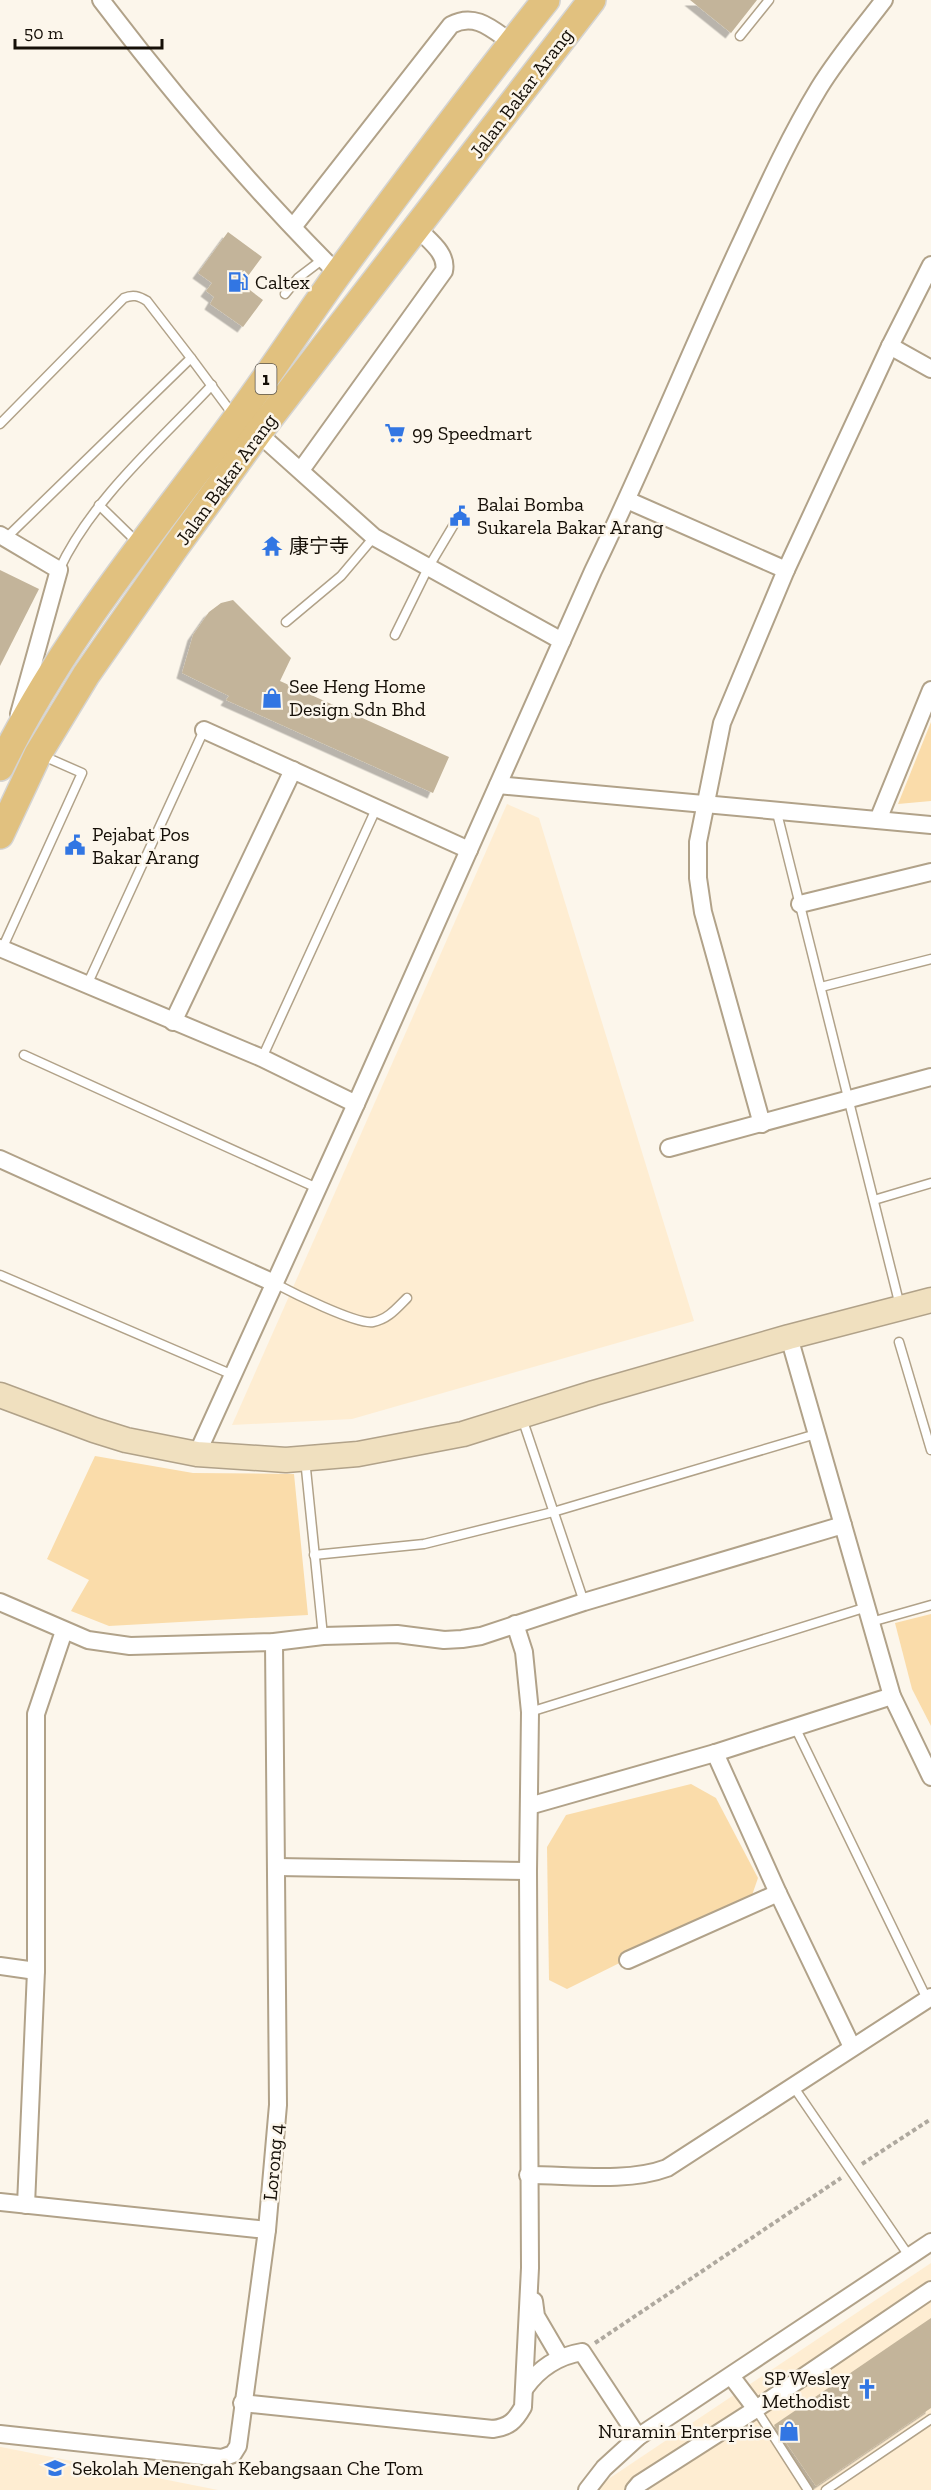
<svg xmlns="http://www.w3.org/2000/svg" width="931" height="2490" viewBox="0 0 931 2490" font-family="'Zilla Slab','Noto Sans SC',serif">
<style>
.built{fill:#feedd2}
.green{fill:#fadcaa}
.building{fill:#c3b49a;filter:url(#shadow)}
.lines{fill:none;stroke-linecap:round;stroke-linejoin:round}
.lane-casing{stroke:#b1a289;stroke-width:11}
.street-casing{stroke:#b1a289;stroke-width:20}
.secondary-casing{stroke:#b1a289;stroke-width:27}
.primary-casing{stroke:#d5d4d2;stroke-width:30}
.path{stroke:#afa99f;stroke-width:4;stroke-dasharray:4.5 3;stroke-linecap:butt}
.lane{stroke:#fff;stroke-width:8}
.street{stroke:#fff;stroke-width:16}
.secondary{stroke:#f0e0bf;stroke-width:24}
.primary{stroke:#e1c17f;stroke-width:27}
.labels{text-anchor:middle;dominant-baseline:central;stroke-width:5;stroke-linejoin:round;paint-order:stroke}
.shield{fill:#fcf6eb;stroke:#5a544b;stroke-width:1.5}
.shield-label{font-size:18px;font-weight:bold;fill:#150f07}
.street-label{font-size:20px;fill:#150f07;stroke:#fcf6eb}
.poi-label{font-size:20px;fill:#150f07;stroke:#fcf6eb;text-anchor:start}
</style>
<defs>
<filter id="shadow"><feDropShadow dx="-5.5" dy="5.5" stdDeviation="0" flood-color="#0004"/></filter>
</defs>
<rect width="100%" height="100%" fill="#fcf6eb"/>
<g class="built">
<path d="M 507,804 L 539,818 L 694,1321 L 352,1419 L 232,1425 Z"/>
<path d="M 931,2263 L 931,2490 L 592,2490 Z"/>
<path d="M 0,2447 L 1,2447 L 218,2490 L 0,2490 Z"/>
</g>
<g class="green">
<path d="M 931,722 L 931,801 L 898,804 Z"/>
<path d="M 95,1456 L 193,1473 L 294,1474 L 308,1615 L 109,1626 L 71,1611 L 89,1580 L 47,1559 Z"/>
<path d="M 931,1614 L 931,1726 L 912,1689 L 895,1623 Z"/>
<path d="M 691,1784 L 716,1798 L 758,1878 L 751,1898 L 567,1989 L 549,1980 L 547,1847 L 566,1815 Z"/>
</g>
<g class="building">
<path d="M 690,0 L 757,0 L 731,33 Z"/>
<path d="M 228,232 L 262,257 L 242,284 L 263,300 L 243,327 L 210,304 L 214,297 L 206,291 L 212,283 L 198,273 Z"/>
<path d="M 0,570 L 39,589 L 0,666 Z"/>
<path d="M 233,600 L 291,658 L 280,681 L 449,757 L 433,793 L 226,700 L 229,696 L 182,673 L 193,635 L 209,612 L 221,603 Z"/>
<path d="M 931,2318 L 931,2408 L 816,2486 L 774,2425 Z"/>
</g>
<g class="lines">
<g class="lane-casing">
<g id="lane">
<path d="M 740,36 L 769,0"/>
<path d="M 285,294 L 298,278 L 323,259"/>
<path d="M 0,424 L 124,298 C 133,294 139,296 147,301 L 191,358"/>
<path d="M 99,505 L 138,543"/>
<path d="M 6,538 L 191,358 L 234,416"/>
<path d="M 59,570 C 92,499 159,442 212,385"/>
<path d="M 286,622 L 341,576 L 374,537"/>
<path d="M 395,635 L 428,568 L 456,521"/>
<path d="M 776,809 L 900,1306"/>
<path d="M 2,949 L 82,773 L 41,755"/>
<path d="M 87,985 L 204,730"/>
<path d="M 821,987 L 931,959"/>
<path d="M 24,1055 L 317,1188"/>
<path d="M 262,1058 L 376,809"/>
<path d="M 874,1200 L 931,1183"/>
<path d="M 0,1275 L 233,1375"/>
<path d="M 274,1283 C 291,1292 357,1325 373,1322 C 388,1319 396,1309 407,1298"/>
<path d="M 899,1342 L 931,1450"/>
<path d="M 522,1418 L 584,1602"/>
<path d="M 305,1459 L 323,1636"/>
<path d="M 314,1555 L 424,1544 L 553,1512 L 816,1434"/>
<path d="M 871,1622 L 931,1605"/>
<path d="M 530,1712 L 867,1607"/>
<path d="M 795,1727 L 927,1999"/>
<path d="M 793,2086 L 909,2256"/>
<path d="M 756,2409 L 808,2490"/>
<path d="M 826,2490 L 931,2419"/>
</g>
</g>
<g class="street-casing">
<g id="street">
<path d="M 101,0 C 174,96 253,189 338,274"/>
<path d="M 293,227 L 451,25 C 475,12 492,29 512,43"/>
<path d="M 890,346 L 931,369"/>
<path d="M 258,433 L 374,537 L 562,641"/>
<path d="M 301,470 L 444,271 C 448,253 428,240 417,228"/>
<path d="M 627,500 L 786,570"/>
<path d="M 0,535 L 59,570 L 19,714"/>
<path d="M 204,730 L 469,850"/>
<path d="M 498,785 L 931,825"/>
<path d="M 878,820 L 931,690"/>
<path d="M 800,904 L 931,872"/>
<path d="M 0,948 L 262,1058 L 356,1104"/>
<path d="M 173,1022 L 293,770"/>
<path d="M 762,1124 L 703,912 L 698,878 L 698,842 L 722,723 L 786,570 L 890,346 L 931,265"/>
<path d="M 669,1148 L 931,1077"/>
<path d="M 0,1159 L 274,1283"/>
<path d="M 789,1337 L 892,1696 L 931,1777"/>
<path d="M 197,1454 L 356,1104 L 593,571 C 645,464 689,354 739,247 C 764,193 788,139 819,88 C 838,57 862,29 884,0"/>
<path d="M 0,1602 L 88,1640 L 130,1646 L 274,1642 L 323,1636 L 397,1634 L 444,1640 L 462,1639 L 481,1636 L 584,1602 L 843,1525"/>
<path d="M 715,1753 L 778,1893 L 852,2047"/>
<path d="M 529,1806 L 715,1753 L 892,1696"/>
<path d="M 277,1867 L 528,1871"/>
<path d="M 628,1960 L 778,1893"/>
<path d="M 0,1966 L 36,1971"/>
<path d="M 528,2175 C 571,2175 627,2183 667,2168 L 931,1997"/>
<path d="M 0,2202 L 267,2230"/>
<path d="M 26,2205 L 36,1971 L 36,1714 L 64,1631"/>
<path d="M 534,2301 L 536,2316 L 560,2357"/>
<path d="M 731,2376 L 756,2409"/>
<path d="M 525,2388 C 540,2367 558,2356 582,2352 L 638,2437"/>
<path d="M 242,2403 L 493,2429 C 509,2427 515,2421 523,2407 L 530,2268 L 528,1871 L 530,1712 L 524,1652 L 515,1624"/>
<path d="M 0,2434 L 222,2458 L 233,2454 L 238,2446 L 267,2230 L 278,2105 L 274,1642"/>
<path d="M 587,2490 L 604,2468 L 638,2437 L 931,2242"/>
<path d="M 634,2490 L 639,2484 L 756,2409 L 931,2290"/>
</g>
</g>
<g class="secondary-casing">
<path id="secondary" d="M 0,1395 L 94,1430 L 126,1440 L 197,1454 L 286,1460 L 358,1454 L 463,1434 L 594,1393 L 789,1337 L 931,1300"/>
</g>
<g class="primary-casing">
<g id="primary">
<path d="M 0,767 C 62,638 155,530 239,415 C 274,368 305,319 340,271 C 407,180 475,89 546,0"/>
<path d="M 0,835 L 38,754 L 86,675 L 174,549 L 258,433 L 592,0"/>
</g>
</g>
<g class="path">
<path d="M 862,2164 L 931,2119"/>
<path d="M 595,2343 L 841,2178"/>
</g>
<use href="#lane" class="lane"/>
<use href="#street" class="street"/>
<use href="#secondary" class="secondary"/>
<use href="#primary" class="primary"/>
</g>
<defs>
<g id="fuel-bare" transform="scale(1.62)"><path d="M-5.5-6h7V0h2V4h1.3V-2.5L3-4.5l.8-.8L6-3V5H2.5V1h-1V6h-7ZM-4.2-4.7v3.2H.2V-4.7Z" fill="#3276e3" stroke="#fcf6eb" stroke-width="2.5" paint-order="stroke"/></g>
<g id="supermarket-bare" transform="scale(1.62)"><path d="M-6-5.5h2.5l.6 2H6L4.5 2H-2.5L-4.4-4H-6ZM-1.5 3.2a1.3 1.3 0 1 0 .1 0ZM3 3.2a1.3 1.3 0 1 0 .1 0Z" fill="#3276e3" stroke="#fcf6eb" stroke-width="2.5" paint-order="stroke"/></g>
<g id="civic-bare" transform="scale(1.62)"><path d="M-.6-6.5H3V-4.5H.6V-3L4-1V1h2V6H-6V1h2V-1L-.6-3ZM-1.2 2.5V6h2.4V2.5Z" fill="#3276e3" stroke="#fcf6eb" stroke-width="2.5" paint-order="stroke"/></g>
<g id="temple-bare" transform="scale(1.62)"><path d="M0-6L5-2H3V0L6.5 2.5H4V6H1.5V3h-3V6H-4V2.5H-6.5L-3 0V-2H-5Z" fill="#3276e3" stroke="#fcf6eb" stroke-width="2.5" paint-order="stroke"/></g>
<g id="shop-bare" transform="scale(1.62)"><path d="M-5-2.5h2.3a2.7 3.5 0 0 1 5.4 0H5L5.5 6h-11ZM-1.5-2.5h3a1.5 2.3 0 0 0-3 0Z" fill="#3276e3" stroke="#fcf6eb" stroke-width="2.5" paint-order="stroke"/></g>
<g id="church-bare" transform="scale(1.62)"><path d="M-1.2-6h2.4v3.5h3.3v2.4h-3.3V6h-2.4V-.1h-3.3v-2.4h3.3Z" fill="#3276e3" stroke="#fcf6eb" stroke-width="2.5" paint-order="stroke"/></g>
<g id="school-bare" transform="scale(1.62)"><path d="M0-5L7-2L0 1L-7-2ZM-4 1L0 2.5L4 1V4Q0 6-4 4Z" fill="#3276e3" stroke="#fcf6eb" stroke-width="2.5" paint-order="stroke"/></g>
</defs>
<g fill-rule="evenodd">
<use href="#fuel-bare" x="238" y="282"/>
<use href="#supermarket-bare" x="395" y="433"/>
<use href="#civic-bare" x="460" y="516"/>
<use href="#temple-bare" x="272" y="546"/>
<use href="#shop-bare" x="272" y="698"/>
<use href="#civic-bare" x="75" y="845"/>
<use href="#church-bare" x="867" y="2389"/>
<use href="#shop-bare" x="789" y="2431"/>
<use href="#school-bare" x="55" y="2468"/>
</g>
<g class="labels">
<rect class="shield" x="255.5" y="364" width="21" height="30" rx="4.5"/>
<g class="shield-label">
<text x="266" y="379">1</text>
</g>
<g class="street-label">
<text transform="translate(521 93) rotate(-53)">Jalan Bakar Arang</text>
<text transform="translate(226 479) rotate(-54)">Jalan Bakar Arang</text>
<text transform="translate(273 2162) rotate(-85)">Lorong 4</text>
</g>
<g class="poi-label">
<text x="255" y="282">Caltex</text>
<text x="412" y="433">99 Speedmart</text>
<text x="477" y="504">Balai Bomba<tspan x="477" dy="23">Sukarela Bakar Arang</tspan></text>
<text x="289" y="546">康宁寺</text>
<text x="289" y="686">See Heng Home<tspan x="289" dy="23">Design Sdn Bhd</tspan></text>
<text x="92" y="834">Pejabat Pos<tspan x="92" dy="23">Bakar Arang</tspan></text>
<text x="850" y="2378" text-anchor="end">SP Wesley<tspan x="850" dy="23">Methodist</tspan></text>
<text x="772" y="2431" text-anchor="end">Nuramin Enterprise</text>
<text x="72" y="2468">Sekolah Menengah Kebangsaan Che Tom</text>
</g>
</g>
<path d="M15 39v9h147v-9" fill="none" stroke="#150f07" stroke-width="3"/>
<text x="24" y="39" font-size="18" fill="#150f07" stroke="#fcf6eb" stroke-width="4.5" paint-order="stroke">50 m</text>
</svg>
